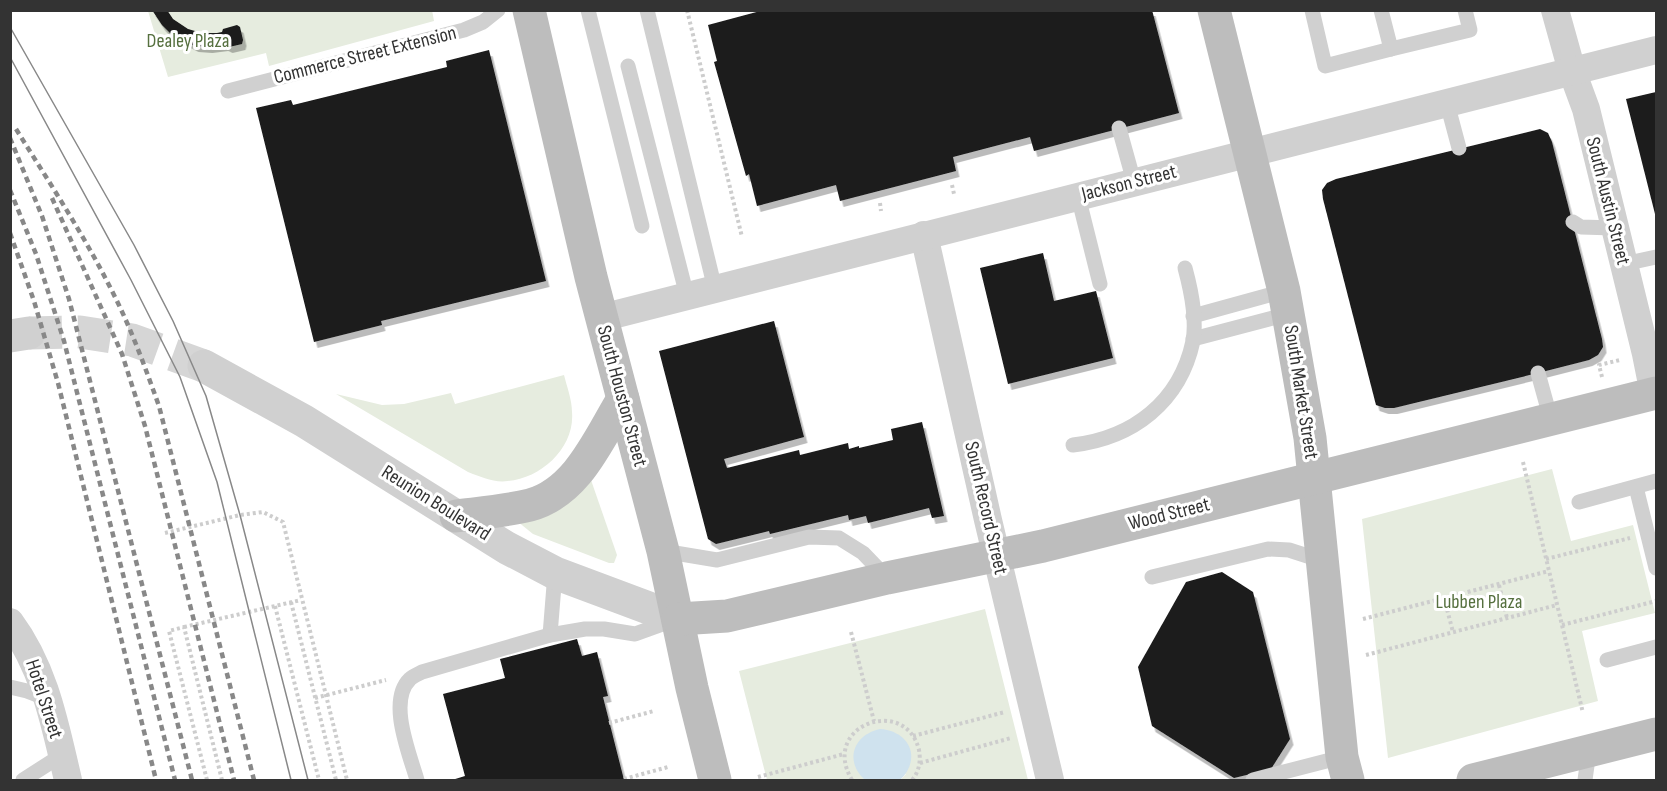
<svg xmlns="http://www.w3.org/2000/svg" width="1667" height="791" viewBox="0 0 1667 791" font-family="'Sofia Sans Condensed',sans-serif">
<style>
.green{fill:#e6ecdf}
.water{fill:#cfe2ee}
.building{fill:#1a1a1a;filter:url(#shadow)}
.lines{fill:none;stroke-linecap:round;stroke-linejoin:round}
.tertiary-tunnel{stroke:#d6d6d6;stroke-width:33;stroke-dasharray:33 16;stroke-linecap:butt}
.path{stroke:#cdcdcd;stroke-width:4;stroke-dasharray:3 3;stroke-linecap:butt}
.service{stroke:#d0d0d0;stroke-width:15}
.minor{stroke:#d0d0d0;stroke-width:28}
.tertiary{stroke:#d0d0d0;stroke-width:33}
.secondary{stroke:#bdbdbd;stroke-width:33}
.tram{stroke:#888;stroke-width:1.5}
.rail{stroke:#888;stroke-width:4.5;stroke-dasharray:6 4.5;stroke-linecap:butt}
.labels{text-anchor:middle;dominant-baseline:central;stroke-width:6;stroke-linejoin:round;paint-order:stroke}
.park-label{font-size:20px;fill:#56703f;stroke:#fff}
.street-label{font-size:20px;fill:#333;stroke:#fff}
</style>
<defs>
<filter id="shadow"><feDropShadow dx="3.5" dy="6" stdDeviation="0" flood-color="#0004"/></filter>
</defs>
<rect width="100%" height="100%" fill="#fff"/>
<g class="green">
<path d="M 432,10 L 434,21 L 269,66 L 266,53 L 168,77 L 148,11 Z"/>
<path d="M 564,375 C 567,387 572,400 572,412 C 575,447 542,478 508,481 C 494,483 481,477 468,472 L 336,394 L 382,405 L 404,404 L 451,393 L 455,404 Z"/>
<path d="M 1552,469 L 1571,541 L 1633,525 L 1655,613 L 1582,631 L 1598,701 L 1388,758 L 1362,519 Z"/>
<path d="M 591,480 L 617,555 L 614,563 L 609,563 L 533,534 L 517,521 Z"/>
<path d="M 985,609 L 1028,780 L 900,780 L 906,774 L 865,780 L 767,780 L 739,671 Z"/>
</g>
<path class="water" d="M 880,729 C 910,731 922,759 900,780 L 865,780 C 844,761 853,735 880,729 Z"/>
<g class="building">
<path d="M 152,10 L 167,10 L 173,19 L 188,29 L 202,33 L 217,33 L 222,32 L 223,29 L 237,25 L 240,27 L 243,40 L 242,44 L 229,47 L 225,45 L 209,47 L 195,46 L 170,33 L 162,25 Z"/>
<path d="M 764,10 L 1152,10 L 1179,113 L 1034,151 L 1030,137 L 953,157 L 956,171 L 840,201 L 836,185 L 757,206 L 749,174 L 746,176 L 714,62 L 717,61 L 708,25 Z"/>
<path d="M 489,50 L 546,281 L 381,321 L 382,325 L 314,342 L 256,108 L 291,100 L 293,105 L 447,67 L 446,61 Z"/>
<path d="M 1656,92 L 1656,214 L 1655,214 L 1626,99 Z"/>
<path d="M 1540,129 L 1548,133 L 1552,142 L 1602,339 L 1603,347 L 1598,355 L 1589,360 L 1538,373 L 1394,408 L 1385,408 L 1376,405 L 1323,199 L 1322,190 L 1327,183 L 1336,179 Z"/>
<path d="M 1043,253 L 1054,301 L 1096,291 L 1113,358 L 1008,384 L 980,268 Z"/>
<path d="M 774,321 L 804,437 L 724,459 L 727,468 L 799,450 L 800,455 L 848,443 L 849,449 L 859,446 L 859,448 L 893,440 L 891,429 L 922,422 L 944,516 L 932,518 L 929,508 L 868,523 L 866,516 L 849,520 L 848,515 L 770,534 L 769,531 L 716,544 L 708,539 L 659,351 Z"/>
<path d="M 1222,572 L 1253,592 L 1290,739 L 1271,769 L 1234,778 L 1152,726 L 1138,667 L 1186,582 Z"/>
<path d="M 577,639 L 582,656 L 597,652 L 608,696 L 603,697 L 624,780 L 452,780 L 465,776 L 443,694 L 505,678 L 500,659 Z"/>
</g>
<g class="lines">
<path class="tertiary-tunnel" d="M 29,333 L 80,332 L 132,340 L 204,366"/>
<g class="path">
<path d="M 687,10 L 742,237"/>
<path d="M 952,185 L 954,194"/>
<path d="M 880,203 L 881,211"/>
<path d="M 1602,377 L 1599,365 L 1620,360"/>
<path d="M 1523,462 L 1583,713"/>
<path d="M 165,533 L 240,515 L 263,512 L 283,522 L 347,780"/>
<path d="M 1546,559 L 1630,538"/>
<path d="M 1499,585 L 1507,618"/>
<path d="M 1444,598 L 1453,632"/>
<path d="M 291,602 L 336,780"/>
<path d="M 275,606 L 319,780"/>
<path d="M 1363,619 L 1549,571"/>
<path d="M 1562,625 L 1656,601"/>
<path d="M 184,627 L 301,600"/>
<path d="M 851,632 L 874,721"/>
<path d="M 1366,655 L 1557,605"/>
<path d="M 315,698 L 386,680"/>
<path d="M 609,723 L 654,711"/>
<path d="M 913,736 L 1005,712"/>
<path d="M 920,763 L 1011,738"/>
<path d="M 758,777 L 844,754"/>
<path d="M 624,779 L 668,767"/>
<path d="M 207,780 L 169,631 L 184,627 L 222,780"/>
<path d="M 852,780 C 819,725 906,695 919,750 C 921,761 919,772 912,780"/>
</g>
<g class="service">
<path d="M 588,10 L 642,226"/>
<path d="M 647,10 L 715,289"/>
<path d="M 1312,10 L 1325,66 L 1391,49"/>
<path d="M 1381,10 L 1391,49 L 1470,30 L 1465,10"/>
<path d="M 628,66 L 687,296"/>
<path d="M 228,91 L 464,30 L 483,22 L 498,10"/>
<path d="M 1447,103 L 1459,148"/>
<path d="M 1119,128 L 1134,182"/>
<path d="M 1078,196 L 1100,284"/>
<path d="M 1573,222 L 1581,227 L 1614,228"/>
<path d="M 1624,264 L 1656,257"/>
<path d="M 1193,316 L 1284,291"/>
<path d="M 1193,339 L 1288,314"/>
<path d="M 1538,373 L 1551,420"/>
<path d="M 1073,445 C 1133,438 1180,402 1193,341 C 1197,318 1191,290 1185,268"/>
<path d="M 1636,487 L 1656,568"/>
<path d="M 1579,502 L 1656,481"/>
<path d="M 663,551 L 717,560 L 809,537 L 839,538 L 863,553 L 887,578"/>
<path d="M 1152,577 L 1268,549 L 1289,550 L 1323,561"/>
<path d="M 550,635 L 555,573"/>
<path d="M 1607,660 L 1656,647"/>
<path d="M 10,687 L 27,691 L 48,699"/>
<path d="M 23,780 L 62,755"/>
<path d="M 417,780 C 410,755 387,701 410,679 C 413,676 418,674 422,672 L 550,635 L 585,629 L 604,629 L 635,634 L 671,621"/>
<path d="M 1253,780 L 1342,757"/>
<path d="M 1585,780 L 1589,751"/>
</g>
<g class="minor">
<path d="M 1555,10 L 1572,71 L 1586,109 L 1646,354 L 1654,394"/>
<path d="M 924,235 L 988,520 L 1050,780"/>
<path d="M 601,318 L 1656,50"/>
<path d="M 10,622 C 45,669 55,725 68,780"/>
</g>
<g class="tertiary">
<path d="M 10,336 L 29,333"/>
<path d="M 204,366 L 304,421 L 507,548 L 555,573 L 678,619"/>
</g>
<g class="secondary">
<path d="M 529,10 L 591,277 L 663,551 L 692,688 L 715,780"/>
<path d="M 1214,10 L 1284,291 L 1310,438 L 1342,757 L 1348,780"/>
<path d="M 456,516 C 480,513 506,511 530,505 C 578,492 599,438 623,399"/>
<path d="M 678,619 L 727,616 L 887,578 L 1043,546 L 1656,393"/>
<path d="M 1473,780 L 1656,734"/>
</g>
<g class="tram">
<path d="M 10,27 L 134,245 L 173,321 L 206,396 L 240,515 L 308,780"/>
<path d="M 10,57 L 131,280 L 180,377 L 217,482 L 291,780"/>
</g>
<g class="rail">
<path d="M 16,129 C 49,182 84,235 112,291 C 131,328 145,367 159,406 L 254,780"/>
<path d="M 10,138 L 42,216 L 69,299 L 192,780"/>
<path d="M 10,190 L 36,254 L 64,341 L 175,780"/>
<path d="M 52,198 L 122,354 L 145,426 L 234,780"/>
<path d="M 10,233 L 34,301 L 58,383 L 156,780"/>
</g>
</g>
<g class="labels">
<g class="park-label">
<text x="188" y="41">Dealey Plaza</text>
<text x="1479" y="602">Lubben Plaza</text>
</g>
<g class="street-label">
<text transform="translate(365 55) rotate(-14)">Commerce Street Extension</text>
<text transform="translate(1129 183) rotate(-14)">Jackson Street</text>
<text transform="translate(1608 201) rotate(76)">South Austin Street</text>
<text transform="translate(1301 392) rotate(81)">South Market Street</text>
<text transform="translate(622 396) rotate(75)">South Houston Street</text>
<text transform="translate(436 503) rotate(32)">Reunion Boulevard</text>
<text transform="translate(986 508) rotate(77)">South Record Street</text>
<text transform="translate(1169 514) rotate(-14)">Wood Street</text>
<text transform="translate(44 699) rotate(72)">Hotel Street</text>
</g>
</g>
<rect width="1667" height="791" fill="none" stroke="#333333" stroke-width="24"/>
</svg>
